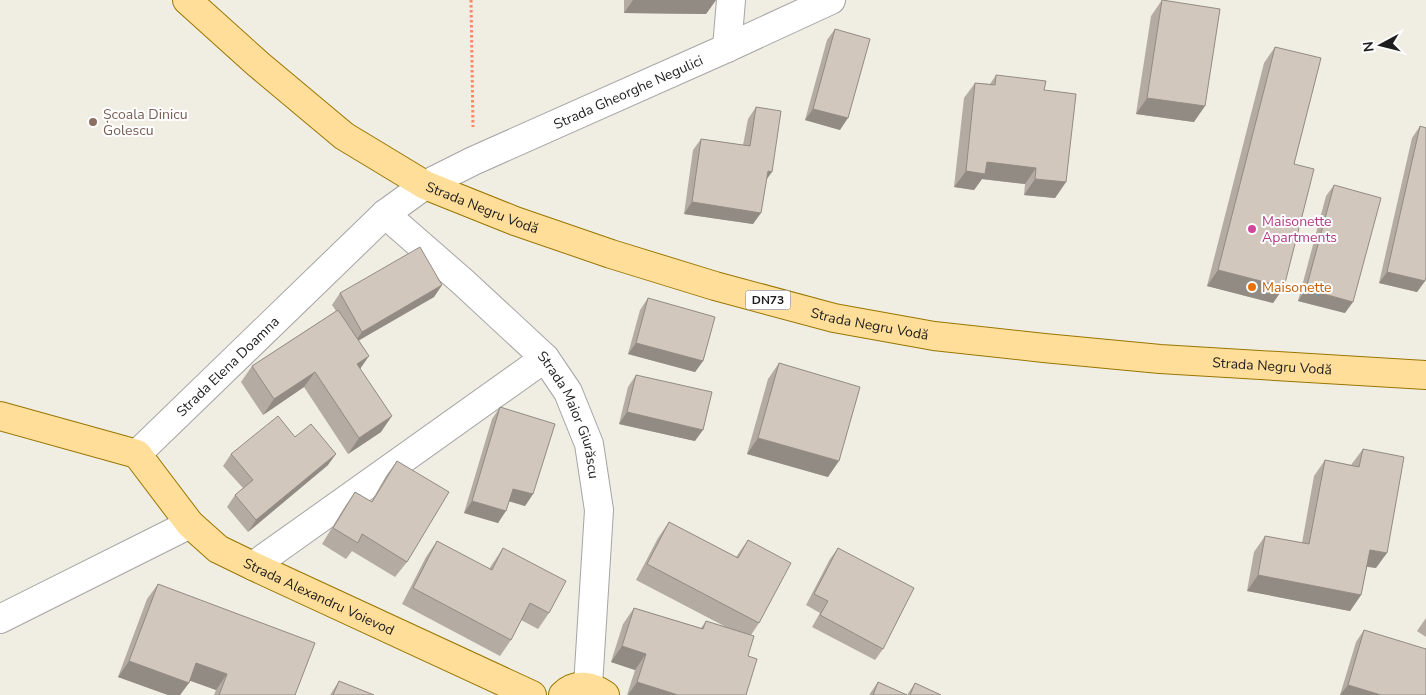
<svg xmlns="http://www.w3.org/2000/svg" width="1426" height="695" viewBox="0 0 1426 695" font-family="'Nunito Sans',sans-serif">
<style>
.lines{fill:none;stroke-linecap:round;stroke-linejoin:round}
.minor-casing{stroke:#a5a5a5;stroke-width:30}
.major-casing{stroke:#997600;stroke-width:30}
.path{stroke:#ff8666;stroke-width:3;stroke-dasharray:2.5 2.5;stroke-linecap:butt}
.minor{stroke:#fff;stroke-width:28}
.major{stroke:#ffde9a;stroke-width:28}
.wall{fill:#b4aba2}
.shaded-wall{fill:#928b84}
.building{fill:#d1c7bc;stroke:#928b84}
.education-dot{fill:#8d6e63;stroke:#fff;stroke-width:2}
.hotel-dot{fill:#d1479c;stroke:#fff;stroke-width:2}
.food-dot{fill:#e8710a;stroke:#fff;stroke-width:2}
.labels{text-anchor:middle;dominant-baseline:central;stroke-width:4;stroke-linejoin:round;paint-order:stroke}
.shield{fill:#fff;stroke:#626262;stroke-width:1}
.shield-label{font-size:12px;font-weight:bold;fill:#1e1e1e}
.street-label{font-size:14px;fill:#1e1e1e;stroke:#fff}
.education-label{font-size:14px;fill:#785e54;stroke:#fff;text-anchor:start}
.hotel-label{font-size:14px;fill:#b23c85;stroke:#fff;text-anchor:start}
.food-label{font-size:14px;fill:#c56008;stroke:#fff;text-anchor:start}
</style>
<rect width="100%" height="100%" fill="#f0ede3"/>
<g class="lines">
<g class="minor-casing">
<g id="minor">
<path d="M 727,48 L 731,0"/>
<path id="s1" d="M 385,214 L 463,282 L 545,358 L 568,392 L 589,444 L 599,510 L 588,686"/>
<path id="s2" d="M 137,454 L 385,214 L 425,185 L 473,161 L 727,48 L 831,0"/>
<path d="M 253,566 L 545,358"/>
<path d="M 0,619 L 190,524"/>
</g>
</g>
<g class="major-casing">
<g id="major">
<path id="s3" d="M 187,0 L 258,64 L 344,136 L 425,185 L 515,221 L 611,254 L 715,286 L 834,318 L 934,336 L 1044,348 L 1160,359 L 1426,375"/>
<path id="s4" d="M 0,416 L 137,454 L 190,524 L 218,549 L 253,566 L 532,695"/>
<path d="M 563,695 C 575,682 592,686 605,695"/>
</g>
</g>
<path class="path" d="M 471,0 L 473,127"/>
<use href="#minor" class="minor"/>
<use href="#major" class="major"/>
</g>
<g class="wall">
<path d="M 624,0 L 716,0 L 706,14 L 624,13 Z"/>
<path d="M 1162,0 L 1194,122 L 1136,114 L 1151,16 Z"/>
<path d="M 835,29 L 840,130 L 805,120 L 827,40 Z"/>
<path d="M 1275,47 L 1294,164 L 1284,287 L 1273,303 L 1207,286 L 1264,63 Z"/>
<path d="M 996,75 L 1044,90 L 1066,182 L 1055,198 L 1024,195 L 1025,184 L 982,179 L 974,190 L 954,187 L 964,98 L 975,83 L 990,84 Z"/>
<path d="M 756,107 L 766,180 L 753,224 L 684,214 L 693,150 L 701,139 L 743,145 L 748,119 Z"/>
<path d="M 1420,126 L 1425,281 L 1417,292 L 1379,283 L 1412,138 Z"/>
<path d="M 1334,185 L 1345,313 L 1298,301 L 1326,196 Z"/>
<path d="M 442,285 L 434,297 L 358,341 L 360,368 L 381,432 L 348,454 L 304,387 L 263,415 L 241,382 L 252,366 L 336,311 L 332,305 L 340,293 Z"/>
<path d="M 648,298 L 703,361 L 695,372 L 628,354 L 640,310 Z"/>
<path d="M 779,363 L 828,477 L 747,454 L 768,379 Z"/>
<path d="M 636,375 L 695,441 L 619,424 L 628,387 Z"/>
<path d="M 500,407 L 533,494 L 525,506 L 509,501 L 498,523 L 464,513 L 492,419 Z"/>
<path d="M 295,437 L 328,465 L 248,532 L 227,507 L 235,495 L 243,488 L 223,466 L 231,454 Z"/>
<path d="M 1363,449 L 1376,568 L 1367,567 L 1361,595 L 1350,611 L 1247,591 L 1254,552 L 1265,536 L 1302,543 L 1314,476 L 1325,460 L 1351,465 Z"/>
<path d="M 397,461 L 407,562 L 395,577 L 352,551 L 346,559 L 322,544 L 344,508 L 355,492 L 371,502 L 386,476 Z"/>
<path d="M 669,522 L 736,557 L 748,540 L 759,623 L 751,635 L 748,656 L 746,695 L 627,695 L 635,670 L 611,662 L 623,624 L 634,608 L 701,628 L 706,621 L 726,627 L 636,580 L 658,538 Z"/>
<path d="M 437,541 L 489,569 L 503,548 L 549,613 L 538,629 L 521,620 L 511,640 L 500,656 L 402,604 L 426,557 Z"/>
<path d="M 838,548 L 883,649 L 875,660 L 812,627 L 820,613 L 806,605 L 830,559 Z"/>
<path d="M 158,584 L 295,695 L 214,695 L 216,690 L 190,680 L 180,695 L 168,695 L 118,677 L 147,599 Z"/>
<path d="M 1426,618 L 1426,637 L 1417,631 Z"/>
<path d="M 1364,630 L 1426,695 L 1340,695 L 1356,642 Z"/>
<path d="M 339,681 L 374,695 L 330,695 Z"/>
<path d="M 878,682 L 907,695 L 915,683 L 941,695 L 869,695 Z"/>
</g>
<g class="shaded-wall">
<path d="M 633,0 L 716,0 L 706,14 L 624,13 Z"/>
<path d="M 1147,98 L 1205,106 L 1194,122 L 1136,114 Z"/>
<path d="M 813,109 L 848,118 L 840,130 L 805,120 Z"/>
<path d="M 987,162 L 1036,168 L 1025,184 L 982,179 L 974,190 L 954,187 L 966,171 Z"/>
<path d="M 768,171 L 772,172 L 764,183 Z"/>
<path d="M 1035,179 L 1066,182 L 1055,198 L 1024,195 Z"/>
<path d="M 692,202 L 761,213 L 753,224 L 684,214 Z"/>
<path d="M 1218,270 L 1284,287 L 1273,303 L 1207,286 Z"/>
<path d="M 1387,272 L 1425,281 L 1417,292 L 1379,283 Z"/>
<path d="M 442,285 L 434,297 L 354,343 L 362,332 Z"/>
<path d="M 1306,289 L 1353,302 L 1345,313 L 1298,301 Z"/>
<path d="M 636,343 L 703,361 L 695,372 L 628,354 Z"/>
<path d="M 369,356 L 358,372 L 357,364 Z"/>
<path d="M 315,372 L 304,387 L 263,415 L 274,399 Z"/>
<path d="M 627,412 L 703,430 L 695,441 L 619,424 Z"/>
<path d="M 392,416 L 381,432 L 348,454 L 359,438 Z"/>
<path d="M 758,438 L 839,461 L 828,477 L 747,454 Z"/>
<path d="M 336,454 L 328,465 L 248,532 L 256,520 Z"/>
<path d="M 513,489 L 533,494 L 525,506 L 505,500 Z"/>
<path d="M 472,501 L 506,511 L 498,523 L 464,513 Z"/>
<path d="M 1370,550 L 1387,553 L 1376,568 L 1359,565 Z"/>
<path d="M 1258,575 L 1361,595 L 1350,611 L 1247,591 Z"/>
<path d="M 622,646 L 646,654 L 635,670 L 611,662 Z"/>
<path d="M 129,661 L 189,683 L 180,695 L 168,695 L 118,677 Z"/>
<path d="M 196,663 L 227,674 L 216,690 L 185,679 Z"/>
<path d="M 637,682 L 678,695 L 628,695 Z"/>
<path d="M 1348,685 L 1381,695 L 1340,695 Z"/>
</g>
<g class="building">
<path d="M 1162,0 L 1220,9 L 1205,106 L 1147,98 Z"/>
<path d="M 835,29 L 870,39 L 848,118 L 813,109 Z"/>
<path d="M 1275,47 L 1321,58 L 1294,164 L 1314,169 L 1284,287 L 1218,270 Z"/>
<path d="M 996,75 L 1046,81 L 1044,90 L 1076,94 L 1066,182 L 1035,179 L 1036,168 L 987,162 L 985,174 L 966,171 L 975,83 L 995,85 Z"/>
<path d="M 756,107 L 781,111 L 772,172 L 768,171 L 761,213 L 692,202 L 701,139 L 750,146 Z"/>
<path d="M 1420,126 L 1426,128 L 1426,277 L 1425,281 L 1387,272 Z"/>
<path d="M 1334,185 L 1381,198 L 1353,302 L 1306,289 Z"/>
<path d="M 420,247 L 442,285 L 362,332 L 340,293 Z"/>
<path d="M 648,298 L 715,317 L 703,361 L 636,343 Z"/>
<path d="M 338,310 L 369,356 L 357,364 L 392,416 L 359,438 L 315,372 L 274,399 L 252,366 Z"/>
<path d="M 779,363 L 860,387 L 839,461 L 758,438 Z"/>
<path d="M 636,375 L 712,392 L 703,430 L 627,412 Z"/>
<path d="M 500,407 L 555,424 L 533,494 L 513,489 L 506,511 L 472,501 Z"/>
<path d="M 278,416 L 295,437 L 311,424 L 336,454 L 256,520 L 235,495 L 253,480 L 231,454 Z"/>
<path d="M 1363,449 L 1404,457 L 1387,553 L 1370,550 L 1361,595 L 1258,575 L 1265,536 L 1309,544 L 1325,460 L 1359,467 Z"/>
<path d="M 397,461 L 449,492 L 407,562 L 362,534 L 358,543 L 333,528 L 355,492 L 372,502 Z"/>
<path d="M 669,522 L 738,558 L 748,540 L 791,563 L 759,623 L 647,564 Z"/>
<path d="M 437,541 L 492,570 L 503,548 L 566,581 L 549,613 L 530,603 L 511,640 L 413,588 Z"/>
<path d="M 838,548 L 914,588 L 883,649 L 820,615 L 828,601 L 814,594 Z"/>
<path d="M 158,584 L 315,643 L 295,695 L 219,695 L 227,674 L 196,663 L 189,683 L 129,661 Z"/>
<path d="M 634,608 L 703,629 L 706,621 L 754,636 L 748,656 L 757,659 L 746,695 L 678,695 L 637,682 L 646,654 L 622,646 Z"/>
<path d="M 1364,630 L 1426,649 L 1426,695 L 1381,695 L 1348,685 Z"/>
<path d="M 339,681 L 374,695 L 333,695 Z"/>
<path d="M 878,682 L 907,695 L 873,695 Z"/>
<path d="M 915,683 L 941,695 L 910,695 Z"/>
</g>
<circle class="education-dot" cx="93" cy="122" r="5"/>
<circle class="hotel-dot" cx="1252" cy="229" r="5"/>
<circle class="food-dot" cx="1252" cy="287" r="5"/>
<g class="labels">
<rect class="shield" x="745.5" y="290.5" width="45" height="19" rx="4"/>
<g class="shield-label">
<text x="768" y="300">DN73</text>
</g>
<g class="street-label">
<text stroke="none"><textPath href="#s2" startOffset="618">Strada Gheorghe Negulici</textPath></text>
<text stroke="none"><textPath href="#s3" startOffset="364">Strada Negru Vodă</textPath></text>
<text stroke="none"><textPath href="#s3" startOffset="769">Strada Negru Vodă</textPath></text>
<text stroke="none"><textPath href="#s3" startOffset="1174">Strada Negru Vodă</textPath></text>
<text stroke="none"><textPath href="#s2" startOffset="126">Strada Elena Doamna</textPath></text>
<text stroke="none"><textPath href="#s1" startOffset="278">Strada Maior Giurăscu</textPath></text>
<text stroke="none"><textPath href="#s4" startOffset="379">Strada Alexandru Voievod</textPath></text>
</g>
<g class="education-label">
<text x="103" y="114">Școala Dinicu<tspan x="103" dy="16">Golescu</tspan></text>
</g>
<g class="hotel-label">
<text x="1262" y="221">Maisonette<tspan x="1262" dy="16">Apartments</tspan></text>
</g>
<g class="food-label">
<text x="1262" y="287">Maisonette</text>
</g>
</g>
<g transform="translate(1381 45) rotate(263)" stroke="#ffffff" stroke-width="4" paint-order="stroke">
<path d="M0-4L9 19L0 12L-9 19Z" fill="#1e1e1e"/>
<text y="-8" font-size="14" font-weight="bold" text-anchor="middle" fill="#1e1e1e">N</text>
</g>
</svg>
